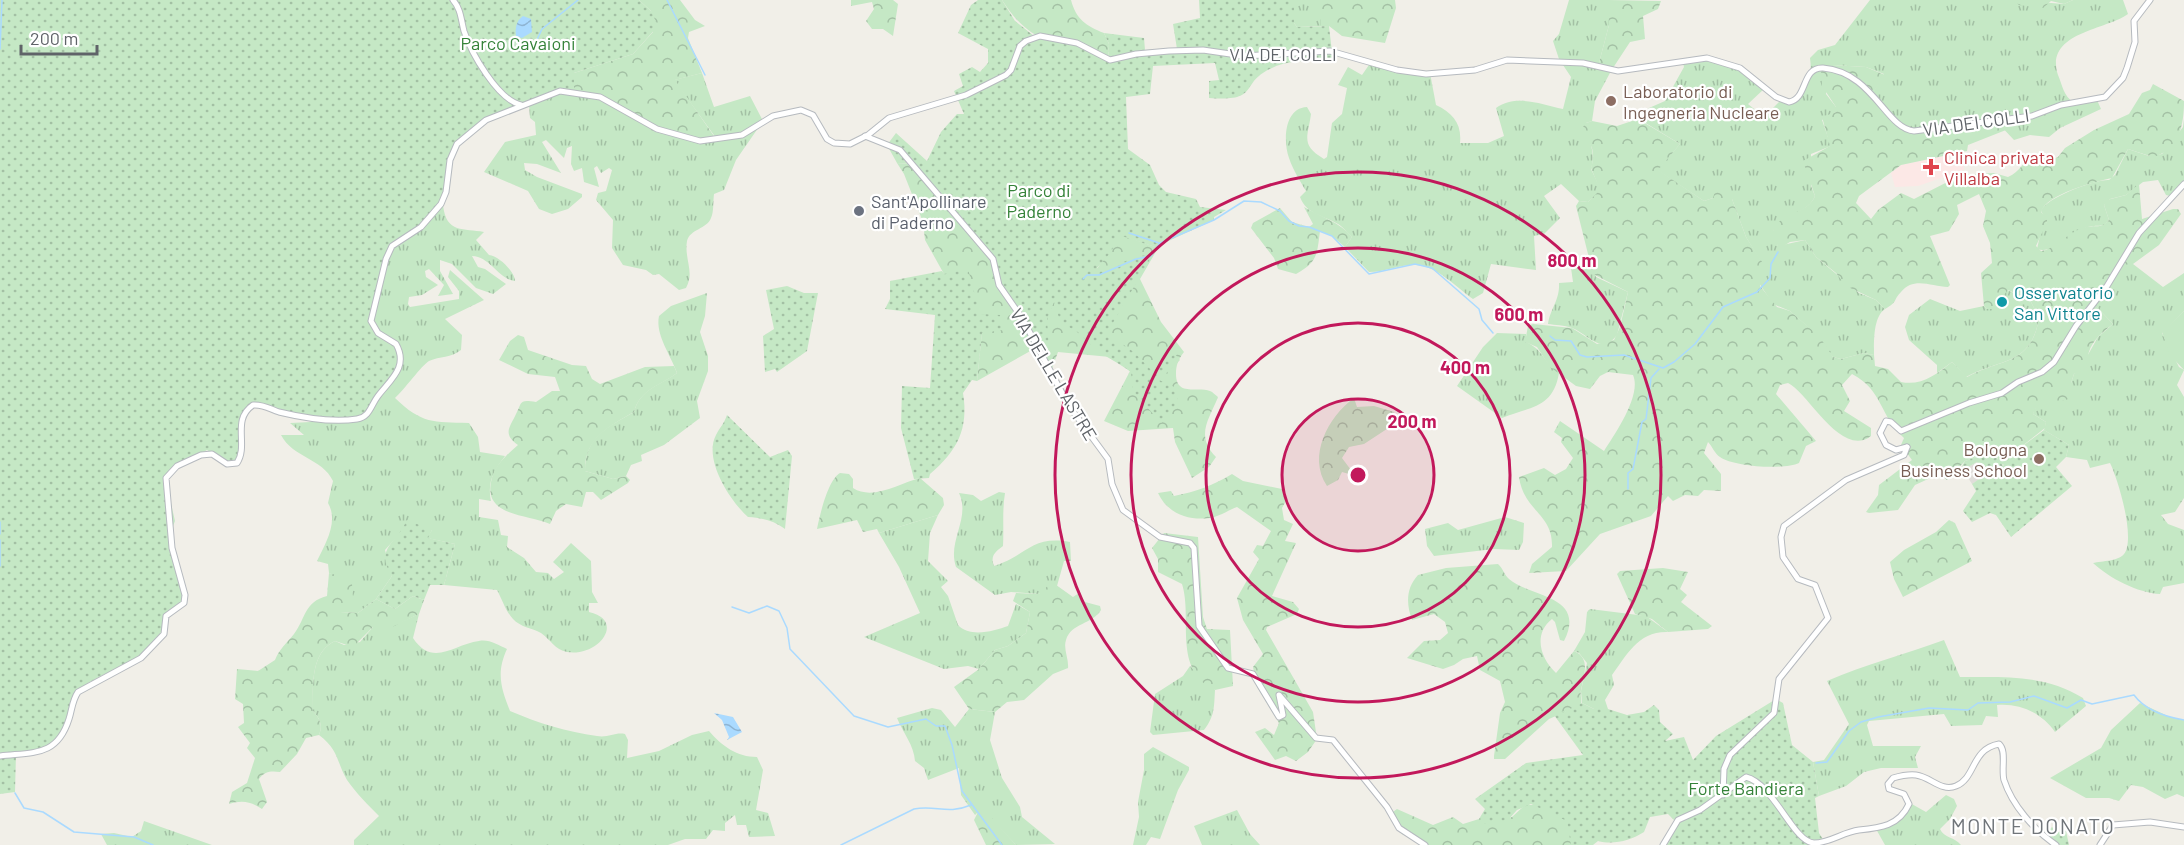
<svg xmlns="http://www.w3.org/2000/svg" width="2184" height="845" viewBox="0 0 2184 845" font-family="Barlow,sans-serif">
<style>
.industrial{fill:#e0deda}
.medical{fill:#fce8e6}
.grass{fill:url(#grass-tufts)}
.forest{fill:url(#forest-crowns)}
.park{fill:url(#park-dots)}
.garden{fill:#c5e8c5}
.water{fill:url(#water-waves)}
.lines{fill:none;stroke-linecap:round;stroke-linejoin:round}
.stream{stroke:#aadaff;stroke-width:1.5}
.secondary-casing{stroke:#b6babf;stroke-width:7}
.secondary{stroke:#fff;stroke-width:5}
.ring{fill:none;stroke:#c2185b;stroke-width:3}
.education-dot{fill:#8d6e63;stroke:#fff;stroke-width:2}
.health-dot{fill:#e0444e;stroke:#fff;stroke-width:2}
.worship-dot{fill:#6b7280;stroke:#fff;stroke-width:2}
.culture-dot{fill:#0f9aa8;stroke:#fff;stroke-width:2}
.labels{text-anchor:middle;dominant-baseline:central;stroke-width:4.5;stroke-linejoin:round;paint-order:stroke}
.park-label{font-size:18px;fill:#348238;stroke:#fff}
.street-label{font-size:18px;fill:#5f6368;stroke:#fff}
.education-label{font-size:18px;fill:#785e54;stroke:#fff;text-anchor:start}
.health-label{font-size:18px;fill:#be3a42;stroke:#fff;text-anchor:start}
.worship-label{font-size:18px;fill:#5b616d;stroke:#fff;text-anchor:start}
.culture-label{font-size:18px;fill:#0d838f;stroke:#fff;text-anchor:start}
.quarter-label{font-size:21px;letter-spacing:1.5px;fill:#70757a;stroke:#fff}
.centre{fill:#c2185b;stroke:#fff;stroke-width:3}
.ring-label{font-size:18px;text-anchor:middle;font-weight:bold;fill:#c2185b;stroke:#fff;stroke-width:4.5;stroke-linejoin:round;paint-order:stroke}
</style>
<defs>
<pattern id="grass-tufts" width="24" height="20" patternUnits="userSpaceOnUse" patternTransform="scale(1.5)"><rect width="24" height="20" fill="#c5e8c5"/><path d="M3 7l-1-3M5 7V3M7 7l1-3M15 17l-1-3M17 17v-4M19 17l1-3" fill="none" stroke="#a3c0a4"/></pattern>
<pattern id="forest-crowns" width="20" height="18" patternUnits="userSpaceOnUse" patternTransform="scale(1.5)"><rect width="20" height="18" fill="#c5e8c5"/><path d="M2 6a3 3 0 1 1 6 0M12 15a3 3 0 1 1 6 0" fill="none" stroke="#a3c0a4"/></pattern>
<pattern id="park-dots" width="8" height="8" patternUnits="userSpaceOnUse" patternTransform="scale(1.5)"><rect width="8" height="8" fill="#c5e8c5"/><path d="M2 2h.1M6 6h.1" fill="none" stroke="#a3c0a4" stroke-width="1.8" stroke-linecap="round"/></pattern>
<pattern id="water-waves" width="16" height="10" patternUnits="userSpaceOnUse" patternTransform="scale(1.5)"><rect width="16" height="10" fill="#aadaff"/><path d="M0 5q4-4 8 0t8 0" fill="none" stroke="#8eb4d2"/></pattern>
</defs>
<rect width="100%" height="100%" fill="#f1efe8"/>
<path class="industrial" d="M 1977,462 L 1985,476 L 1972,484 L 1963,470 Z"/>
<path class="medical" d="M 1962,152 L 1964,170 L 1918,186 L 1895,187 L 1891,173 L 1901,165 Z"/>
<g class="grass">
<path d="M 0,0 L 443,205 C 446,234 464,228 484,232 L 476,240 L 489,255 C 499,256 515,272 515,281 C 498,279 491,257 472,256 L 478,267 L 485,269 L 506,284 L 493,294 L 476,288 L 452,264 L 440,260 L 440,271 L 453,294 L 438,296 L 444,285 L 429,269 L 425,271 L 426,277 L 438,285 L 422,295 L 409,297 L 408,304 L 410,307 L 459,299 L 459,291 L 448,277 L 450,270 L 484,300 L 445,319 L 462,335 L 461,350 C 451,358 440,356 429,361 C 422,365 404,390 395,398 C 422,424 433,422 469,423 L 478,437 L 480,452 L 505,456 C 494,471 487,481 491,501 L 479,499 L 479,517 L 498,520 L 501,535 L 508,536 L 507,547 L 524,558 L 536,572 L 548,573 L 554,579 L 564,572 L 553,562 L 571,543 L 591,561 L 592,592 L 598,603 L 589,603 L 589,612 C 626,620 599,657 567,652 C 555,650 550,639 541,633 C 532,628 520,627 513,619 C 506,612 502,599 497,590 L 444,585 L 455,544 L 427,538 L 432,530 L 403,530 L 385,550 L 392,576 L 376,599 L 358,613 L 339,612 L 341,578 L 329,573 L 328,564 L 317,561 C 325,544 339,522 328,503 L 333,481 C 322,458 293,458 281,435 L 304,435 L 290,423 L 311,422 L 0,18 Z"/>
<path d="M 1294,0 L 1321,0 L 1321,26 L 1297,27 L 1294,23 Z"/>
<path d="M 1569,0 L 1609,0 L 1609,25 L 1599,63 L 1601,68 L 1611,71 L 1595,101 L 1592,121 L 1586,123 C 1587,140 1597,151 1591,169 L 1601,190 L 1588,202 L 1579,201 L 1561,184 L 1544,196 L 1560,218 L 1544,234 L 1534,236 L 1536,270 L 1491,264 L 1483,293 L 1473,299 C 1456,287 1437,266 1416,265 C 1401,264 1385,272 1369,272 L 1345,247 L 1352,237 C 1348,233 1343,227 1338,224 C 1323,215 1307,215 1300,197 L 1306,191 C 1300,181 1293,170 1289,158 C 1283,141 1284,108 1307,107 L 1311,114 C 1308,137 1300,145 1324,159 L 1327,157 L 1332,123 L 1342,114 L 1347,88 L 1338,85 L 1348,67 L 1362,75 L 1371,62 L 1395,69 L 1430,73 L 1436,105 C 1453,113 1462,124 1460,143 L 1488,143 L 1504,136 L 1496,108 C 1517,94 1540,104 1563,109 L 1571,77 L 1559,59 L 1553,41 L 1559,34 Z"/>
<path d="M 1870,0 L 2014,0 L 2064,4 L 2073,0 L 2123,0 L 2128,14 C 2107,30 2044,32 2058,75 C 2063,87 2063,95 2074,103 L 2097,100 L 2101,109 L 2060,128 L 2049,137 L 2030,135 L 2014,140 L 1997,122 L 1907,131 L 1872,94 L 1884,74 L 1866,67 L 1832,65 L 1826,94 L 1836,107 L 1836,112 L 1822,120 L 1831,146 L 1811,154 L 1811,186 L 1815,196 C 1807,215 1783,213 1773,231 L 1778,246 L 1805,240 L 1816,257 L 1859,293 L 1876,300 L 1885,309 C 1873,317 1874,342 1874,355 L 1864,353 L 1841,359 L 1833,357 L 1808,327 L 1790,311 L 1773,304 L 1759,283 L 1763,265 L 1746,237 L 1732,199 L 1713,198 L 1704,201 L 1657,170 L 1680,144 L 1639,119 L 1649,108 L 1665,101 L 1684,67 L 1683,63 C 1723,56 1734,66 1765,88 L 1748,104 L 1764,117 L 1781,100 L 1791,102 C 1807,87 1813,80 1810,58 L 1818,50 L 1835,45 Z"/>
<path d="M 702,73 L 714,107 L 750,96 L 763,121 L 736,160 L 724,190 L 714,194 C 713,201 714,212 711,218 C 707,229 690,229 687,241 C 684,259 695,272 686,288 L 679,290 L 659,274 L 653,275 L 646,270 L 623,265 L 612,248 L 613,220 L 596,200 L 598,193 L 606,191 L 612,170 L 609,168 L 601,173 L 597,166 L 594,168 L 599,187 L 584,182 L 582,168 L 574,171 L 571,164 L 572,146 L 567,148 L 564,158 L 546,140 L 542,142 L 561,173 L 537,164 L 524,163 L 525,170 L 537,177 L 582,194 L 582,197 L 568,209 L 552,214 L 539,209 L 528,191 L 484,172 L 505,142 L 536,135 L 535,122 L 530,118 L 529,105 L 548,93 L 601,96 L 652,125 L 716,138 L 674,80 Z"/>
<path d="M 2184,119 L 2184,184 L 2170,196 L 2166,195 L 2158,180 L 2143,182 L 2126,195 L 2110,199 L 2104,205 L 2109,220 C 2102,229 2097,224 2088,227 C 2071,231 2054,255 2037,249 L 2041,231 L 2047,222 L 2041,211 C 2045,198 2096,179 2109,180 L 2115,175 L 2128,149 L 2149,156 L 2162,154 L 2183,127 Z"/>
<path d="M 2127,263 L 2133,264 L 2163,287 L 2184,273 L 2184,311 L 2162,333 L 2179,367 L 2184,370 L 2177,385 L 2184,397 L 2184,498 L 2175,512 L 2161,515 L 2168,524 L 2184,530 L 2184,583 L 2163,587 L 2160,594 C 2138,593 2109,578 2093,563 C 2102,561 2119,561 2124,554 C 2136,539 2118,479 2110,463 L 2090,468 L 2087,460 L 2066,457 L 2069,445 L 2044,430 L 2046,422 L 2033,414 L 2034,409 L 2048,403 L 2071,383 L 2074,374 L 2087,364 L 2085,360 L 2098,337 L 2113,324 L 2094,304 L 2121,265 Z"/>
<path d="M 1590,264 L 1596,277 L 1628,292 L 1617,335 C 1601,356 1588,334 1572,328 C 1564,325 1555,325 1548,324 C 1550,309 1560,300 1559,283 L 1573,282 L 1571,268 Z"/>
<path d="M 2007,290 L 2030,300 L 2039,318 C 2031,366 2001,358 1966,377 L 1952,362 L 1937,373 L 1937,365 L 1909,340 L 1905,327 L 1909,315 L 1930,299 L 1960,311 L 1984,306 L 1987,309 Z"/>
<path d="M 707,293 L 705,316 L 700,332 L 708,356 L 708,371 L 697,401 L 700,418 L 664,445 L 641,455 L 642,461 L 631,465 L 626,476 L 613,479 L 585,471 C 585,436 608,427 634,412 C 640,389 659,386 677,373 C 671,355 655,335 659,316 L 671,306 Z"/>
<path d="M 1497,333 L 1526,334 L 1526,342 C 1544,350 1543,362 1559,373 C 1553,408 1532,406 1502,418 L 1457,386 L 1483,347 Z"/>
<path d="M 999,492 L 1005,493 C 1002,511 1004,528 1003,546 C 995,552 990,556 994,566 C 1027,556 1031,535 1070,542 L 1071,561 L 1064,561 L 1057,586 L 1039,594 L 1011,592 L 995,595 L 956,567 C 947,541 971,518 959,493 L 973,495 L 981,501 Z"/>
<path d="M 938,515 L 930,533 L 928,561 L 948,581 L 941,587 L 948,596 L 958,625 C 970,638 994,631 1008,626 L 1016,604 L 1030,612 L 1026,633 L 1008,646 L 995,650 L 979,669 L 968,666 L 944,669 L 864,637 L 920,613 L 899,567 L 879,533 Z"/>
<path d="M 1505,517 L 1524,523 L 1523,542 L 1519,550 L 1494,549 L 1434,556 L 1427,546 L 1425,529 L 1448,523 L 1458,530 Z"/>
<path d="M 1590,609 L 1646,616 L 1668,632 C 1638,631 1627,655 1612,675 L 1614,685 L 1605,700 L 1608,709 L 1594,709 L 1582,703 L 1581,691 L 1587,663 L 1579,653 L 1574,651 L 1585,632 L 1587,612 Z"/>
<path d="M 419,614 L 413,638 C 433,668 454,644 479,641 C 489,639 498,645 507,649 C 496,673 501,688 510,711 C 538,723 567,732 597,736 C 608,738 615,732 625,734 L 628,740 L 627,758 L 659,751 L 692,735 L 709,731 C 722,746 737,757 757,757 L 763,770 L 756,810 L 768,813 L 775,836 L 749,837 L 746,825 L 737,825 L 735,815 L 725,823 L 725,831 L 713,830 L 706,839 L 685,839 L 668,845 L 354,845 L 354,840 L 379,816 C 368,805 356,793 347,780 C 336,761 339,750 319,735 C 323,725 320,719 313,711 C 313,686 310,653 335,641 L 344,645 L 360,642 L 373,627 L 401,622 Z"/>
<path d="M 1944,640 L 1960,677 C 2003,677 2044,674 2083,698 L 2086,706 L 2055,732 C 2042,713 2020,703 1997,705 L 1998,717 L 1986,716 L 1982,725 L 1951,726 L 1944,714 L 1869,721 L 1867,725 L 1873,746 L 1921,746 L 1915,757 L 1918,768 L 1881,768 L 1864,772 L 1846,786 L 1819,796 L 1813,762 L 1824,760 L 1849,724 L 1827,681 C 1866,664 1904,655 1944,640 Z"/>
<path d="M 1190,666 L 1215,690 C 1214,706 1215,716 1204,730 L 1153,735 L 1150,732 L 1155,694 L 1183,676 Z"/>
<path d="M 2140,703 L 2170,717 L 2184,720 L 2184,797 L 2177,794 L 2165,799 L 2143,787 L 2131,785 L 2119,801 L 2109,798 L 2086,798 L 2050,778 L 2101,748 L 2111,730 Z"/>
<path d="M 932,708 L 941,710 L 955,727 L 969,709 L 995,712 L 990,740 L 1002,778 L 1020,807 L 1022,817 L 1055,844 L 1016,845 L 996,824 L 978,812 L 975,815 L 961,795 L 959,768 L 928,780 L 924,768 L 915,761 C 914,745 903,733 897,718 Z"/>
<path d="M 1153,747 L 1189,767 L 1189,770 L 1178,790 L 1160,839 L 1151,837 L 1146,845 L 1133,845 L 1139,817 L 1138,802 L 1144,770 L 1144,754 Z"/>
<path d="M 1946,795 L 1954,799 L 1957,806 L 1950,819 L 1940,829 C 1944,838 1955,837 1961,845 L 1885,845 L 1876,829 L 1894,822 L 1910,803 L 1926,812 Z"/>
<path d="M 1237,810 L 1250,834 L 1260,845 L 1202,845 L 1194,826 Z"/>
<path d="M 144,821 L 212,845 L 107,845 L 101,834 L 114,833 L 132,837 L 141,831 Z"/>
</g>
<g class="forest">
<path d="M 639,0 L 680,0 L 695,20 L 705,26 L 689,32 L 688,38 L 702,73 L 675,80 L 716,139 L 701,140 L 652,125 L 610,100 L 574,91 L 574,73 L 633,54 L 653,32 L 651,11 Z"/>
<path d="M 851,0 L 893,0 L 898,4 L 893,36 L 883,29 L 872,29 L 866,21 L 874,9 L 872,2 L 851,6 Z"/>
<path d="M 1002,0 L 1071,0 C 1076,19 1086,26 1104,33 L 1109,44 L 1108,63 L 1099,57 C 1053,42 1029,43 1002,0 Z"/>
<path d="M 1321,0 L 1395,0 L 1396,8 L 1385,43 L 1342,36 L 1329,26 L 1321,26 Z"/>
<path d="M 1609,0 L 1661,1 L 1658,9 L 1643,16 L 1645,39 L 1630,42 L 1611,71 L 1601,68 L 1599,63 L 1609,25 Z"/>
<path d="M 2014,0 L 2073,0 L 2064,4 L 2051,1 L 2043,8 L 2019,5 Z"/>
<path d="M 1832,65 L 1866,67 L 1885,75 L 1872,94 L 1907,131 L 1996,122 L 2006,130 L 1968,145 L 1967,151 L 1901,165 L 1859,196 L 1856,203 L 1871,219 L 1878,210 L 1901,193 L 1914,199 L 1961,175 L 1994,173 L 2008,177 C 2022,171 2024,158 2037,154 L 2049,160 L 2058,157 L 2065,148 L 2094,130 L 2129,114 L 2142,93 L 2150,90 L 2153,84 L 2184,101 C 2184,125 2179,150 2153,157 L 2128,149 L 2112,178 C 2095,182 2046,194 2041,212 L 2047,218 L 2047,222 L 2036,246 L 2041,251 L 2046,250 C 2059,244 2072,230 2086,227 C 2096,225 2101,229 2109,220 L 2104,205 L 2107,200 L 2126,195 L 2139,184 L 2142,219 L 2173,209 L 2178,209 L 2181,214 L 2159,245 L 2133,264 L 2121,265 L 2094,304 L 2113,324 C 2096,337 2085,348 2088,369 L 2074,374 L 2071,383 L 2072,398 L 2035,409 L 2033,414 L 2046,422 L 2045,428 L 2012,454 L 2006,465 L 1999,464 L 1997,456 L 1992,452 L 1965,461 L 1947,480 L 1939,474 L 1915,485 L 1898,510 L 1869,513 L 1866,512 L 1878,495 L 1879,485 L 1912,460 L 1901,445 L 1904,438 C 1879,416 1884,391 1852,374 L 1842,385 L 1850,401 L 1844,411 L 1871,428 L 1871,436 C 1841,459 1808,392 1788,383 L 1780,385 L 1776,394 L 1816,441 L 1806,446 L 1799,463 C 1784,470 1734,467 1720,457 C 1715,454 1712,446 1708,442 L 1704,453 L 1721,474 L 1721,491 L 1704,490 L 1698,496 L 1685,495 L 1673,501 L 1668,496 L 1651,516 L 1600,534 L 1566,571 L 1529,573 L 1532,564 L 1552,547 C 1553,513 1524,512 1519,477 L 1544,468 L 1555,475 L 1566,469 L 1573,458 L 1561,442 L 1562,438 L 1554,432 L 1560,421 L 1604,451 C 1615,434 1642,395 1633,375 L 1608,372 L 1600,376 L 1590,389 L 1576,386 L 1550,367 L 1537,347 L 1525,342 L 1528,326 L 1533,324 L 1572,328 L 1597,344 L 1614,340 L 1620,327 L 1628,292 L 1593,274 L 1576,206 L 1579,201 L 1588,202 L 1600,190 L 1591,168 C 1596,152 1592,143 1580,131 L 1586,123 L 1592,121 L 1617,126 L 1638,119 L 1680,144 L 1658,170 L 1704,201 L 1713,198 L 1716,188 L 1726,190 L 1732,199 L 1746,237 L 1764,265 L 1760,286 L 1777,307 L 1790,311 L 1819,336 L 1833,357 L 1841,359 L 1864,353 L 1874,355 L 1875,366 L 1888,369 L 1901,382 C 1921,386 1936,375 1952,362 L 1967,377 C 2001,358 2031,366 2039,318 L 2030,300 L 2008,290 L 1992,309 L 1987,309 L 1984,306 L 1981,273 L 1992,263 L 1990,243 L 1983,226 L 1986,211 L 1979,194 L 1957,205 L 1959,214 L 1949,231 L 1930,236 L 1950,285 L 1948,287 C 1932,287 1914,276 1901,292 C 1893,300 1898,302 1885,309 L 1876,300 L 1846,286 L 1836,273 L 1816,257 L 1805,240 L 1790,242 L 1782,247 L 1778,246 L 1772,236 C 1774,212 1807,216 1815,196 L 1803,161 L 1830,146 L 1822,117 L 1836,112 L 1836,107 L 1822,86 L 1821,69 Z"/>
<path d="M 897,163 L 911,164 L 989,257 L 1024,316 L 1097,269 L 1119,234 L 1158,248 L 1140,279 L 1161,322 L 1184,352 C 1178,360 1176,365 1176,374 C 1176,397 1198,386 1210,391 C 1213,392 1215,395 1218,397 C 1209,420 1195,435 1216,457 L 1209,467 L 1192,478 L 1175,442 L 1173,428 L 1128,431 L 1104,421 L 1130,371 L 1110,357 L 1058,352 L 1050,374 L 1034,349 L 977,381 L 982,332 L 980,315 L 944,274 L 925,240 L 923,222 L 904,174 Z"/>
<path d="M 1304,207 C 1321,217 1340,222 1352,237 L 1345,247 L 1332,236 L 1320,231 C 1317,254 1318,262 1296,274 L 1278,269 L 1274,258 L 1251,228 L 1253,223 L 1280,208 L 1292,222 L 1309,227 L 1313,224 Z"/>
<path d="M 518,335 L 524,337 L 528,350 L 572,365 L 586,366 L 592,379 L 600,384 L 645,367 L 674,366 L 677,373 C 660,386 640,389 634,412 C 609,426 584,439 585,471 L 613,479 L 626,476 L 630,480 L 628,483 L 601,500 L 593,492 L 586,492 L 582,507 L 566,504 L 556,511 L 550,524 C 528,514 484,517 491,482 C 494,465 506,456 518,445 C 502,434 510,427 516,414 C 522,402 519,399 536,402 L 552,391 L 560,391 L 555,377 L 528,374 L 499,360 L 510,341 Z"/>
<path d="M 1354,398 L 1357,407 L 1374,406 L 1394,412 L 1400,424 L 1393,425 L 1364,444 L 1349,447 L 1342,458 L 1351,470 L 1349,474 L 1342,472 L 1338,480 L 1327,486 C 1307,456 1328,417 1354,398 Z"/>
<path d="M 840,473 L 849,474 L 853,479 L 853,488 C 873,501 900,483 920,478 L 943,498 L 944,505 L 938,515 L 879,533 L 877,529 L 863,532 L 857,520 L 817,529 C 820,514 828,480 840,473 Z"/>
<path d="M 1232,474 L 1243,481 L 1282,489 L 1287,499 L 1282,508 L 1284,520 L 1293,524 L 1285,541 L 1296,543 L 1272,596 L 1293,602 L 1299,609 L 1297,614 L 1267,627 L 1266,630 L 1313,712 L 1317,739 L 1308,752 L 1296,761 L 1286,756 L 1275,760 L 1255,732 L 1265,728 L 1274,735 L 1279,723 L 1257,687 L 1253,667 L 1263,654 L 1243,620 L 1237,598 L 1259,559 L 1253,552 L 1257,545 L 1263,546 L 1271,531 L 1237,507 C 1229,510 1218,517 1210,518 C 1188,521 1167,513 1158,493 L 1171,491 L 1174,496 C 1195,492 1214,485 1232,474 Z"/>
<path d="M 1949,520 L 1955,523 L 1972,561 L 1903,597 L 1894,579 L 1890,562 L 1904,550 L 1936,532 Z"/>
<path d="M 1164,533 L 1198,537 L 1203,617 L 1207,629 L 1230,630 L 1233,686 L 1215,690 C 1172,670 1193,619 1182,584 L 1158,572 L 1158,559 L 1152,548 Z"/>
<path d="M 1498,564 C 1503,568 1504,575 1509,579 C 1531,598 1587,595 1564,641 L 1560,640 L 1555,622 L 1552,619 C 1533,634 1540,658 1556,673 L 1574,651 C 1591,658 1584,675 1581,690 C 1580,696 1582,699 1581,705 L 1549,719 L 1505,759 L 1494,759 L 1494,756 L 1500,713 L 1505,702 L 1500,681 L 1480,670 L 1477,656 L 1463,659 L 1454,665 L 1443,669 L 1407,658 L 1424,641 L 1440,640 L 1448,633 L 1445,622 L 1434,614 L 1412,620 C 1406,604 1406,588 1418,575 L 1446,568 Z"/>
<path d="M 1663,568 L 1688,572 L 1680,589 L 1687,595 L 1681,602 L 1712,626 L 1708,629 L 1668,632 L 1652,619 L 1635,614 L 1617,574 L 1620,571 Z"/>
<path d="M 329,573 L 348,578 L 352,584 L 353,598 L 340,612 L 358,613 L 376,599 L 395,609 L 413,596 L 424,600 L 419,614 L 384,631 L 373,627 L 353,647 L 335,641 C 310,653 313,686 313,711 C 320,719 323,725 319,735 L 306,738 L 297,754 L 280,772 C 271,771 265,771 259,779 L 267,802 L 262,809 C 250,801 242,800 229,804 L 232,792 L 247,783 L 255,758 L 247,748 L 250,743 L 238,727 L 244,723 L 243,704 L 235,699 L 237,669 L 258,671 L 275,660 C 280,648 286,644 294,634 C 306,618 304,602 327,596 Z"/>
<path d="M 1052,582 L 1073,597 L 1079,593 L 1085,602 L 1100,606 L 1101,610 C 1093,624 1071,623 1066,640 C 1063,649 1069,659 1068,668 L 1053,674 L 1024,700 L 1007,702 L 995,712 L 969,709 L 954,687 L 979,669 L 995,650 L 1008,646 L 1026,633 L 1030,612 L 1013,601 L 1016,593 L 1039,594 Z"/>
<path d="M 1525,805 L 1537,805 L 1568,820 L 1572,845 L 1424,845 L 1402,834 L 1390,814 L 1397,809 L 1433,825 L 1453,817 L 1463,824 L 1479,819 L 1485,823 L 1512,817 Z"/>
<path d="M 978,812 L 989,815 L 1016,845 L 986,845 L 974,820 Z"/>
</g>
<g class="park">
<path d="M 0,0 L 639,0 L 651,11 L 658,26 L 633,54 L 574,73 L 574,91 L 563,89 L 484,119 L 457,141 L 445,194 L 429,218 L 388,250 L 369,320 C 376,336 394,338 398,355 C 401,366 392,379 385,388 C 379,396 373,408 365,413 C 340,428 286,412 260,404 L 243,414 L 241,449 L 234,463 L 228,463 L 207,450 L 169,472 L 167,486 L 175,521 L 169,536 L 187,599 L 166,614 C 161,661 109,666 78,690 L 60,735 L 50,748 L 16,754 L 15,792 L 0,794 Z"/>
<path d="M 978,0 L 1002,0 L 1015,21 L 1034,36 L 1071,43 L 1108,62 L 1109,44 L 1104,33 L 1144,38 L 1145,50 L 1177,49 L 1173,24 L 1200,18 L 1199,0 L 1294,0 L 1294,23 L 1297,27 L 1329,26 L 1333,61 C 1313,61 1290,59 1272,68 C 1238,83 1262,102 1209,98 L 1209,81 L 1219,80 L 1215,63 L 1153,66 L 1150,94 L 1126,97 L 1128,149 L 1150,165 L 1159,185 L 1166,192 L 1196,199 L 1200,207 L 1226,210 L 1214,217 L 1214,220 L 1162,244 L 1158,248 L 1119,235 L 1111,252 L 1097,268 L 1103,271 L 1135,257 L 1153,254 L 1107,333 L 1135,353 L 1151,370 L 1175,354 L 1180,360 L 1159,380 L 1181,390 L 1173,410 L 1161,423 L 1133,391 L 1131,372 C 1119,363 1105,357 1095,348 C 1079,335 1082,332 1061,324 L 1054,302 L 1047,319 L 1049,348 L 1040,348 L 1026,317 L 1001,284 L 997,269 L 989,257 L 911,164 L 897,163 L 887,145 L 896,133 L 927,161 L 941,132 L 957,114 L 964,114 L 954,91 L 963,86 L 959,74 L 972,67 L 980,72 L 988,63 L 988,49 L 958,33 L 971,5 Z"/>
<path d="M 968,269 L 980,314 L 1000,315 L 1003,330 L 982,333 L 977,381 L 972,380 L 963,393 C 969,429 957,451 930,474 L 929,478 L 914,479 L 901,428 L 902,386 L 930,388 L 935,315 L 885,309 L 890,299 L 890,281 L 942,271 L 944,274 Z"/>
<path d="M 787,286 L 804,293 L 818,293 L 807,351 L 777,372 L 775,369 L 765,372 L 763,336 L 774,329 L 766,290 Z"/>
<path d="M 727,415 L 770,457 L 788,450 L 792,456 L 785,529 C 773,520 762,518 748,517 C 730,501 703,459 716,435 C 720,427 724,424 727,415 Z"/>
<path d="M 2044,430 L 2069,445 L 2066,457 L 2056,467 L 2072,486 L 2011,537 L 1996,515 L 1990,513 L 1972,522 L 1963,511 L 1976,491 L 1972,484 L 1985,475 L 1977,462 L 1963,470 L 1961,468 L 1965,461 L 1992,452 L 2003,466 L 2012,454 Z"/>
<path d="M 407,520 L 432,530 L 428,538 L 455,544 L 444,585 L 430,585 L 424,600 L 413,596 L 395,609 L 376,599 L 392,576 C 374,548 397,543 407,520 Z"/>
<path d="M 1776,699 L 1783,703 L 1792,745 L 1813,762 L 1819,796 L 1815,798 L 1819,833 L 1824,841 L 1821,845 L 1667,845 L 1677,823 L 1668,814 L 1650,817 L 1644,832 C 1630,841 1613,845 1598,841 L 1593,845 L 1571,845 L 1567,821 L 1531,804 L 1517,810 L 1508,820 L 1482,824 L 1479,819 L 1485,809 L 1475,799 L 1526,763 L 1583,755 L 1554,715 L 1560,711 L 1564,712 L 1582,703 L 1594,709 L 1608,709 L 1627,715 L 1644,712 L 1654,705 L 1659,710 L 1660,722 L 1673,734 L 1665,741 L 1684,737 L 1693,760 L 1716,736 Z"/>
<path d="M 2052,827 L 2057,832 L 2066,831 L 2069,845 L 2060,845 L 2049,838 L 2048,831 Z"/>
</g>
<path class="garden" d="M 2184,311 L 2184,370 L 2170,355 L 2162,332 Z"/>
<g class="water">
<path d="M 523,16 L 531,19 L 532,32 L 522,38 L 516,36 C 515,28 516,21 523,16 Z"/>
<path d="M 714,713 L 733,717 L 742,732 L 727,740 L 729,737 L 722,720 Z"/>
</g>
<g class="lines">
<g class="stream">
<path d="M 667,0 L 705,75"/>
<path d="M 534,46 L 542,29 L 578,0"/>
<path d="M 0,49 L 2,0"/>
<path d="M 1129,233 L 1159,243"/>
<path d="M 1083,279 L 1087,275 L 1099,275 L 1136,259 L 1151,256 L 1160,243 L 1214,220 L 1244,201 L 1261,202 L 1280,211 L 1289,221 L 1299,226 L 1309,227 L 1332,236 L 1369,274 L 1415,264 L 1432,268 L 1479,309 L 1482,320 L 1493,333"/>
<path d="M 1550,336 L 1555,340 L 1571,341 L 1580,355 L 1587,357 L 1624,355 L 1663,368 L 1674,362 L 1695,344 L 1723,307 L 1757,292 L 1770,278 L 1771,264 L 1778,252"/>
<path d="M 1628,489 L 1628,473 L 1633,469 L 1642,422 L 1646,419 L 1651,378 L 1659,369"/>
<path d="M 0,522 L 0,534"/>
<path d="M 0,540 L 0,566"/>
<path d="M 732,607 L 749,613 L 767,606 L 779,611 L 787,628 L 790,649 L 854,716 L 888,727 L 926,719 L 936,726 L 945,726 L 952,745 L 962,791 L 1002,845"/>
<path d="M 1816,763 L 1827,762 L 1849,731 L 1861,722 L 1878,717 L 1929,708 L 1968,710 L 1978,703 L 2010,702 L 2034,696 L 2067,708 L 2081,700 L 2092,704 L 2134,695 C 2145,710 2166,717 2184,720"/>
<path d="M 15,793 L 24,808 L 43,812 L 74,832 L 134,837 L 153,845"/>
<path d="M 841,845 L 914,809 C 937,805 947,815 971,805"/>
</g>
<g class="secondary-casing">
<g id="secondary">
<path d="M 453,0 C 461,9 461,20 464,31 C 471,53 498,100 521,105"/>
<path d="M 865,136 L 900,150 L 993,259 L 999,285 L 1022,318 L 1069,406 L 1108,459 L 1112,484 L 1123,510 L 1160,537 L 1190,543 L 1194,548 L 1199,626 L 1228,668 L 1253,674 L 1279,717 L 1283,715 L 1279,695 L 1316,738 L 1333,740 L 1387,807 L 1399,828 L 1425,845"/>
<path d="M 1907,447 L 1896,450 L 1886,445 L 1880,433 L 1886,421 L 1891,422 L 1901,431 L 1969,403 L 2002,393 L 2018,382 L 2042,372 L 2054,362 L 2076,326 L 2107,286 L 2139,233 L 2184,184"/>
<path d="M 0,756 C 33,752 57,757 69,719 C 72,710 72,701 78,692 L 141,658 L 164,634 L 166,616 L 184,603 L 185,595 L 172,548 L 166,478 L 177,466 L 201,455 L 212,454 L 227,464 L 237,463 C 249,445 231,420 253,405 C 263,404 270,409 279,412 C 304,418 332,423 357,419 C 370,417 371,405 378,396 C 390,380 409,367 396,344 L 378,333 L 371,321 L 386,259 L 392,246 L 421,227 L 441,204 L 446,192 L 450,160 L 457,144 L 486,120 L 560,91 L 600,97 L 657,129 L 700,141 L 742,135 L 773,116 L 801,110 L 813,115 L 827,139 L 834,143 L 850,144 L 868,135 L 889,118 L 966,95 L 1006,75 L 1011,70 L 1020,46 L 1026,41 L 1040,36 L 1077,43 L 1110,60 L 1136,54 L 1169,51 L 1203,50 L 1244,56 L 1330,51 L 1397,70 L 1426,74 L 1475,70 L 1507,60 L 1583,63 L 1618,71 L 1707,58 L 1740,68 L 1776,97 L 1789,102 C 1808,99 1801,67 1823,68 C 1873,72 1886,129 1914,131 L 2032,116 L 2061,105 L 2105,97 L 2123,78 L 2127,68 L 2135,42 L 2134,21 L 2150,0"/>
<path d="M 1723,795 L 1724,769 L 1730,755 L 1774,713 L 1779,679 L 1828,618 L 1815,585 L 1798,579 L 1783,557 L 1781,537 L 1784,526 L 1846,480 L 1904,455 L 1907,447"/>
<path d="M 1663,845 L 1678,820 L 1700,810 L 1746,777 C 1774,784 1793,842 1814,843 C 1830,843 1843,832 1859,830 C 1880,828 1899,826 1909,804 L 1904,794 L 1889,789 L 1888,784 L 1893,778 C 1900,776 1908,774 1916,775 C 1931,777 1941,792 1956,786 C 1976,778 1971,749 1999,744 C 2007,751 2001,769 2004,780 C 2012,805 2034,830 2056,845"/>
<path d="M 2100,845 L 2113,825 L 2150,822 L 2184,827"/>
</g>
</g>
<use href="#secondary" class="secondary"/>
</g>
<circle cx="1358" cy="475" r="76" fill="#c2185b" fill-opacity=".12"/>
<g class="ring">
<circle cx="1358" cy="475" r="76"/>
<circle cx="1358" cy="475" r="152"/>
<circle cx="1358" cy="475" r="227"/>
<circle cx="1358" cy="475" r="303"/>
</g>
<g class="education-dot">
<circle cx="1611" cy="101" r="6"/>
<circle cx="2039" cy="459" r="6"/>
</g>
<path class="health-dot" d="M1928 158h6v6h6v6h-6v6h-6v-6h-6v-6h6z"/>
<circle class="worship-dot" cx="859" cy="211" r="6"/>
<circle class="culture-dot" cx="2002" cy="302" r="6"/>
<g class="labels">
<g class="park-label">
<text x="518" y="43">Parco Cavaioni</text>
<text x="1039" y="190">Parco di<tspan x="1039" dy="21">Paderno</tspan></text>
<text x="1746" y="788">Forte Bandiera</text>
</g>
<g class="street-label">
<text x="1283" y="54">VIA DEI COLLI</text>
<text transform="translate(1976 122) rotate(-8)">VIA DEI COLLI</text>
<text transform="translate(1054 374) rotate(59)">VIA DELLE LASTRE</text>
</g>
<g class="education-label">
<text x="1623" y="91">Laboratorio di<tspan x="1623" dy="21">Ingegneria Nucleare</tspan></text>
<text x="2027" y="449" text-anchor="end">Bologna<tspan x="2027" dy="21">Business School</tspan></text>
</g>
<g class="health-label">
<text x="1944" y="157">Clinica privata<tspan x="1944" dy="21">Villalba</tspan></text>
</g>
<g class="worship-label">
<text x="871" y="201">Sant'Apollinare<tspan x="871" dy="21">di Paderno</tspan></text>
</g>
<g class="culture-label">
<text x="2014" y="292">Osservatorio<tspan x="2014" dy="21">San Vittore</tspan></text>
</g>
<g class="quarter-label">
<text x="2033" y="825">MONTE DONATO</text>
</g>
</g>
<circle cx="1358" cy="475" r="9" class="centre"/>
<g class="ring-label">
<text x="1572" y="267">800 m</text>
<text x="1519" y="321">600 m</text>
<text x="1465" y="374">400 m</text>
<text x="1412" y="428">200 m</text>
</g>
<path d="M21 45v9h76v-9" fill="none" stroke="#5f6368" stroke-width="3"/>
<text x="30" y="45" font-size="18" fill="#5f6368" stroke="#ffffff" stroke-width="4.5" paint-order="stroke">200 m</text>
</svg>
